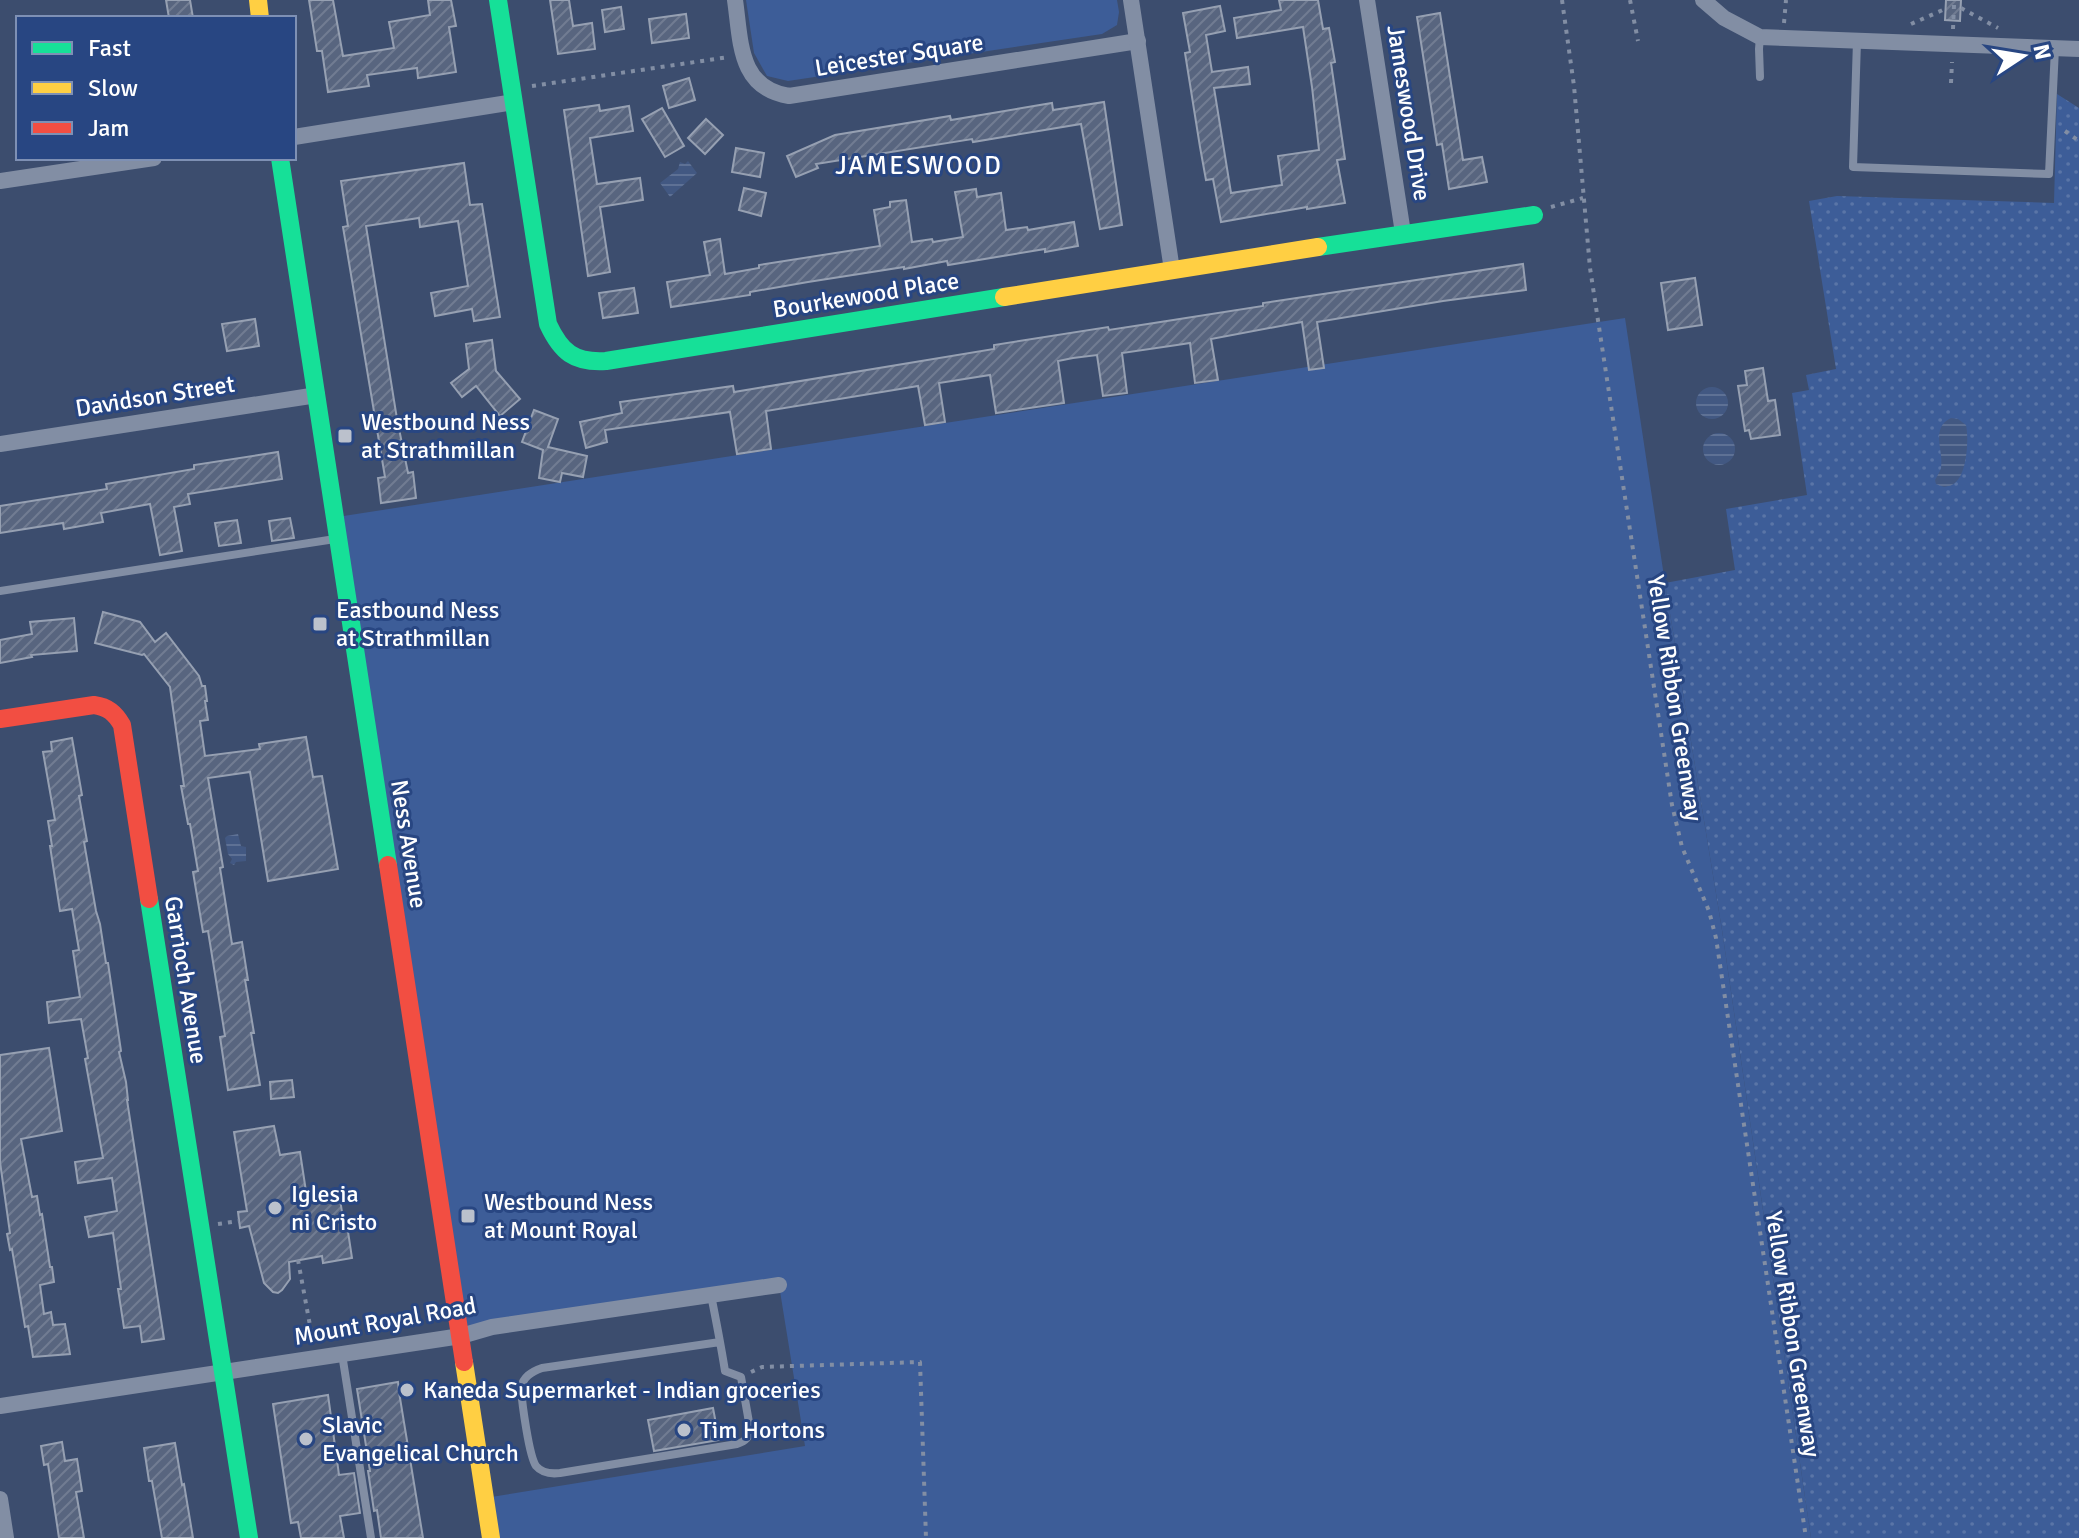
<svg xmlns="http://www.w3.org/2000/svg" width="2079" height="1538" viewBox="0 0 2079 1538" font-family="Signika,sans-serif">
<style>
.grass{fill:url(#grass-dots)}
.green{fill:#3d5d98}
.water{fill:url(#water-rules)}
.building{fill:url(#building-hatch);stroke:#96a0b2;stroke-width:2}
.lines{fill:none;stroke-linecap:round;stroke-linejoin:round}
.path{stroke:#828ea4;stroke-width:4;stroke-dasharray:4 6;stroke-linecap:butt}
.lane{stroke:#828ea4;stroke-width:8}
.street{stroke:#828ea4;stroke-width:16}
.fast{stroke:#16e098;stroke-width:18}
.slow{stroke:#ffcf43;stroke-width:18}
.jam{stroke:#f24e42;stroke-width:18}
.poi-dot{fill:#bbc1cc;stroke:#284682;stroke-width:3}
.labels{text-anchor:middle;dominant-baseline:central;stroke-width:6;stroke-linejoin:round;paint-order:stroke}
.street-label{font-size:24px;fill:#fff;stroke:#284682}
.poi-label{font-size:24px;fill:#fff;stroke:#284682;text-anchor:start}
.neighbourhood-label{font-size:26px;letter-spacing:2px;fill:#fff;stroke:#284682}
</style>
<defs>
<pattern id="grass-dots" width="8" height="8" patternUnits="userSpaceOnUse" patternTransform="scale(2)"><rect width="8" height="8" fill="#3d5d98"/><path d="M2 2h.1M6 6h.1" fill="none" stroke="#5a75a7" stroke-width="1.8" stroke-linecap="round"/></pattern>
<pattern id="water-rules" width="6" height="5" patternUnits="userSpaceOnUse" patternTransform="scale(2)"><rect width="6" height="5" fill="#425882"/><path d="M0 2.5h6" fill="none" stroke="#5e7195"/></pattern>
<pattern id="building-hatch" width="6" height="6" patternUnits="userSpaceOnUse" patternTransform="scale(2)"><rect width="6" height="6" fill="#58657f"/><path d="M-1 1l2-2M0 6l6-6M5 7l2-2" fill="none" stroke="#717c92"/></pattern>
</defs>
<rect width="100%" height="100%" fill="#3c4d6e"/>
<path class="grass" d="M 2057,94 L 2079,108 L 2079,1538 L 1811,1538 L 1722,930 L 1665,583 L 1735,570 L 1726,509 L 1807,495 L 1792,393 L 1809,390 L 1806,375 L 1836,369 L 1809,201 L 1837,196 L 2054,203 Z"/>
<g class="green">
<path d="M 746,0 L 1117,0 L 1119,12 L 1117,25 L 1102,34 L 788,81 L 767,76 L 754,53 Z"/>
<path d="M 1625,318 L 1665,583 L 1722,930 L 1811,1538 L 491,1538 L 485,1498 L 805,1446 L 779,1285 L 461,1336 L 337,517 Z"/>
</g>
<g class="water">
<path d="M 688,161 L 697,173 L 670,197 L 660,183 L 678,169 L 680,162 L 685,164 Z"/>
<circle cx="1712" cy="403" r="16"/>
<path d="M 1951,418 L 1958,419 L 1966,425 C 1969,439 1967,472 1956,482 C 1952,486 1949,486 1944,487 L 1936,484 L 1935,480 C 1936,479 1941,469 1941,468 C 1944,450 1930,428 1951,418 Z"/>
<circle cx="1719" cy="449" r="16"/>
<path d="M 238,834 L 241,846 L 246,847 L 246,861 L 236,862 L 234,865 L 230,863 L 232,859 L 228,854 L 225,838 L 227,836 Z"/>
</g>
<g class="building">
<path d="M 166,0 L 190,0 L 193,18 L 169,18 Z"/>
<path d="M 309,0 L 333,0 L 343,56 L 394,48 L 389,22 L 430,15 L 428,0 L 451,0 L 456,26 L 449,27 L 456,72 L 418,78 L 417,68 L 367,75 L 369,86 L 328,92 L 322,51 L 317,51 Z"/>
<path d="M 550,0 L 569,0 L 573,26 L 592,23 L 595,49 L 558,54 Z"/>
<path d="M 1279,0 L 1318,0 L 1323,29 L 1329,28 L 1335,62 L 1331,63 L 1345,159 L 1337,160 L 1345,203 L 1307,209 L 1307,207 L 1221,222 L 1213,179 L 1206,180 L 1200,147 L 1185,53 L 1190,52 L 1183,13 L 1220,6 L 1225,31 L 1206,35 L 1212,72 L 1248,67 L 1250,84 L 1214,88 L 1231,193 L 1282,185 L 1278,156 L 1319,150 L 1312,87 L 1303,27 L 1237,38 L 1234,18 L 1281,10 Z"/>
<path d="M 1946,0 L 1961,0 L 1960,21 L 1945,20 Z"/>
<path d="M 621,7 L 624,29 L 605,32 L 602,10 Z"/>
<path d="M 1440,13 L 1463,160 L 1482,157 L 1487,182 L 1449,189 L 1442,144 L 1437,145 L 1417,17 Z"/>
<path d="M 686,14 L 689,38 L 652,43 L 649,19 Z"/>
<path d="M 689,78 L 695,100 L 669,108 L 663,86 Z"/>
<path d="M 1104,102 L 1122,225 L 1100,229 L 1081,124 L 973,142 L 972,139 L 816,164 L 818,168 L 796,177 L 787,156 L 835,135 L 950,116 L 951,120 L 1052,103 L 1053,110 Z"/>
<path d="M 599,105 L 600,111 L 629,106 L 633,131 L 590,138 L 597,184 L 640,178 L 643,200 L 600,207 L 610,272 L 588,276 L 564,110 Z"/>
<path d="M 662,108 L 684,146 L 665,157 L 642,119 Z"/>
<path d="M 706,119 L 723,135 L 705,154 L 688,138 Z"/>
<path d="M 736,148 L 764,153 L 760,177 L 732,172 Z"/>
<path d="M 464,163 L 470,205 L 482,204 L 500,317 L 474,321 L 472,309 L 435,316 L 431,293 L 468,286 L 458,221 L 420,227 L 419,218 L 366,226 L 397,419 L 408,473 L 413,472 L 416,498 L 381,503 L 378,478 L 385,477 L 343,227 L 348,226 L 341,181 Z"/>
<path d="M 744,188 L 766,193 L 761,216 L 739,210 Z"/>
<path d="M 976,189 L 977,197 L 1001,193 L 1006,230 L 1027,227 L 1028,230 L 1074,222 L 1078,246 L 1045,252 L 1045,249 L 948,265 L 947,261 L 904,269 L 904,267 L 808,282 L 750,292 L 750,295 L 671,307 L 667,282 L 710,275 L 704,242 L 720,239 L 725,274 L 759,268 L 759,265 L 880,246 L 874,210 L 890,207 L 890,202 L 906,200 L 912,242 L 932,239 L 933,242 L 963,237 L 955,192 Z"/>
<path d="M 1523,264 L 1526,290 L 1443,301 L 1317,322 L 1324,368 L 1309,370 L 1302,322 L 1211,339 L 1218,380 L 1195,383 L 1190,343 L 1177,345 L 1122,353 L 1127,393 L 1103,396 L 1097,355 L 1073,358 L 1058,361 L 1064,403 L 996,413 L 990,375 L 939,383 L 945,422 L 925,425 L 918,386 L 894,390 L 766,411 L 771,449 L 737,454 L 730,412 L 605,430 L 607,442 L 586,448 L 580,422 L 622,413 L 620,402 L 733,386 L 734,392 L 994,349 L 994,345 L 1108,327 L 1109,330 L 1154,323 L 1263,306 L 1263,303 Z"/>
<path d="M 1695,278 L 1702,325 L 1668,330 L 1661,283 Z"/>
<path d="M 634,288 L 638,313 L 603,318 L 599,293 Z"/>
<path d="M 255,319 L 259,346 L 227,351 L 222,324 Z"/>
<path d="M 492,340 L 496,371 L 520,399 L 500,416 L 476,386 L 462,397 L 451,383 L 469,369 L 466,344 Z"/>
<path d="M 1763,368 L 1768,401 L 1775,400 L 1780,435 L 1751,439 L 1749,430 L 1745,431 L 1738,386 L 1747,385 L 1745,371 Z"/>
<path d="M 534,410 L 558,419 L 548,447 L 587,456 L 583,477 L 562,473 L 560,482 L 539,478 L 543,450 L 522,442 Z"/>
<path d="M 278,452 L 282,479 L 188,494 L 190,504 L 174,507 L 182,551 L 160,555 L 150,504 L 101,513 L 103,522 L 64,529 L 63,523 L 0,533 L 0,506 L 107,489 L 106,484 L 194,469 L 194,465 Z"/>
<path d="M 290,518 L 294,538 L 272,541 L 269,521 Z"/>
<path d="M 237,520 L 241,543 L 219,546 L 215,523 Z"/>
<path d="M 103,612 L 140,622 L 155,642 L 166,633 L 199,676 L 202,686 L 205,686 L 207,701 L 205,701 L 208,720 L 200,721 L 205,756 L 260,749 L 259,744 L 306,737 L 313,777 L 322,776 L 338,869 L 268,881 L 250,772 L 208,778 L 223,867 L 220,868 L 232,944 L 242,942 L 248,980 L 245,980 L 254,1033 L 251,1033 L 260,1085 L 228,1090 L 220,1037 L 225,1036 L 208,931 L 203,932 L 193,872 L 198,871 L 190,824 L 188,824 L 181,786 L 184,786 L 170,687 L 144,654 L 142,655 L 95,643 Z"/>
<path d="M 74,618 L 77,651 L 31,655 L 32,657 L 0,663 L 0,640 L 32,634 L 30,622 Z"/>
<path d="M 72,738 L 82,795 L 79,796 L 87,841 L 84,842 L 96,911 L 100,924 L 106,963 L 108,963 L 121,1051 L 119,1052 L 126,1082 L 128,1100 L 127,1100 L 164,1339 L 142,1342 L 140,1326 L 124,1328 L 118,1289 L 121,1289 L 113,1233 L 89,1237 L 85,1217 L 117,1211 L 112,1178 L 78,1183 L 75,1162 L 103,1158 L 85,1059 L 88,1058 L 81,1019 L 49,1023 L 47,1002 L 80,997 L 73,951 L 79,950 L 72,909 L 60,911 L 50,846 L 52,846 L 48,821 L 55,820 L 43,752 L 52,751 L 51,742 Z"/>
<path d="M 49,1048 L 62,1131 L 21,1139 L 32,1197 L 37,1196 L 40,1215 L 42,1214 L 50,1267 L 52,1267 L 54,1282 L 40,1285 L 44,1314 L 51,1312 L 53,1325 L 65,1324 L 70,1354 L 33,1357 L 28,1326 L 25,1327 L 12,1249 L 10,1250 L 7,1234 L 10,1233 L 0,1162 L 0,1055 Z"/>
<path d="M 292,1080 L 294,1097 L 271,1099 L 270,1082 Z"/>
<path d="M 274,1126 L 280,1155 L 300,1152 L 307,1198 L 339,1193 L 344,1225 L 347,1225 L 352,1258 L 323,1263 L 322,1256 L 289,1262 L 290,1279 L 282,1290 L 278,1293 L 273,1292 L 264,1283 L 249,1226 L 240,1228 L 238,1212 L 247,1211 L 234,1132 Z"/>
<path d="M 398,1382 L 399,1392 L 423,1538 L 381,1538 L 377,1510 L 374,1511 L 368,1471 L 370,1471 L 357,1389 Z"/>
<path d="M 328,1395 L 339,1475 L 354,1473 L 360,1513 L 340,1516 L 344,1538 L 301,1538 L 298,1522 L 291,1523 L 273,1404 Z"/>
<path d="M 713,1408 L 719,1440 L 654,1451 L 648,1420 Z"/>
<path d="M 62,1442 L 65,1461 L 77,1459 L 82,1491 L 76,1492 L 84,1538 L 59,1538 L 48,1464 L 44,1465 L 41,1446 Z"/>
<path d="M 175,1443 L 182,1485 L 184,1484 L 193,1538 L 162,1538 L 152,1481 L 149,1481 L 144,1448 Z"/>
</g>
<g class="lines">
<g class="path">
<path d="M 1562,0 L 1574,86 L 1590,268 L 1672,805 L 1682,847 L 1709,911 L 1716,938 L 1806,1538"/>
<path d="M 1630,0 L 1638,41"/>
<path d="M 1961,8 L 1998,28"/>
<path d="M 1784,23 L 1786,0"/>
<path d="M 1911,24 L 1945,9"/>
<path d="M 1953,29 L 1954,5"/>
<path d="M 1951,83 L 1952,62"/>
<path d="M 532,86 L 729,57"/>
<path d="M 2065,131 L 2079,141"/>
<path d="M 1551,207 L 1583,198"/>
<path d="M 218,1224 L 239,1221"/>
<path d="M 298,1260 L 311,1331"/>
<path d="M 751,1372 L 762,1367 L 920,1362 L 926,1538"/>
</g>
<g class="lane">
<path d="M 1760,37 L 1759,49 L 1760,77"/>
<path d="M 1857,41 L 1853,167 L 2049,174 L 2055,48"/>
<path d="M 0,591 L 335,539"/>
<path d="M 711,1295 C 716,1320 721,1346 725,1371 L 741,1377 L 750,1428 C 750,1437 746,1441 737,1444 L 560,1473 C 552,1474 542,1473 536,1466 C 529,1456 522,1403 521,1388 C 523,1377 531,1372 542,1368 L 720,1342"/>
<path d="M 342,1354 L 371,1538"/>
</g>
<g class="street">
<path d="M 735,0 C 741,41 738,88 789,96 L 1138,41"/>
<path d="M 1131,0 L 1172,270"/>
<path d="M 1367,0 L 1403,233"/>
<path d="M 1703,0 L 1724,18 L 1760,37 L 2079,49"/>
<path d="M 294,137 L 514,102"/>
<path d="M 0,181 L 154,158"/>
<path d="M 0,444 L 317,395"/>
<path d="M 0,1406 L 461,1336 L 492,1327 L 779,1285"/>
<path d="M 0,1499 L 6,1538"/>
</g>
<g class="fast">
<path d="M 498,0 L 548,324 C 561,352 574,363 606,361 L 1004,297"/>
<path d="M 280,158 L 388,865"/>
<path d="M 1318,247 L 1534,215"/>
<path d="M 149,899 L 249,1538"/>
</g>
<g class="slow">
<path d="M 258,0 L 260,18"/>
<path d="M 1004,297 L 1318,247"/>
<path d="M 464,1362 L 491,1538"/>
</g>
<g class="jam">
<path d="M 0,719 L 94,705 C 108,707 115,713 122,725 L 149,899"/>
<path d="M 388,865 L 464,1362"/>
</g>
</g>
<g class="poi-dot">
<rect x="337" y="428" width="16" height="16" rx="4"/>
<rect x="312" y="616" width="16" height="16" rx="4"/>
<circle cx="275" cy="1208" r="8"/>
<rect x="460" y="1208" width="16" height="16" rx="4"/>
<circle cx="407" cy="1390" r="8"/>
<circle cx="684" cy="1430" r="8"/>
<circle cx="306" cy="1439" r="8"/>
</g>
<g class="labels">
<g class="street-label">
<text transform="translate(899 55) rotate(-9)">Leicester Square</text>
<text transform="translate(1409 113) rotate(81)">Jameswood Drive</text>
<text transform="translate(866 295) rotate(-9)">Bourkewood Place</text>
<text transform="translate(155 396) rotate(-9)">Davidson Street</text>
<text transform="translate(1675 698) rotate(81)">Yellow Ribbon Greenway</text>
<text transform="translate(409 844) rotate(81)">Ness Avenue</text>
<text transform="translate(186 980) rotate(81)">Garrioch Avenue</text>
<text transform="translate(385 1321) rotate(-10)">Mount Royal Road</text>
<text transform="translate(1793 1334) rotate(81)">Yellow Ribbon Greenway</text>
</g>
<g class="poi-label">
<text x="361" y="422">Westbound Ness<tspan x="361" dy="28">at Strathmillan</tspan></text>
<text x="336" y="610">Eastbound Ness<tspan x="336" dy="28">at Strathmillan</tspan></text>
<text x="291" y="1194">Iglesia<tspan x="291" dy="28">ni Cristo</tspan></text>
<text x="484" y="1202">Westbound Ness<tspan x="484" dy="28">at Mount Royal</tspan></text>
<text x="423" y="1390">Kaneda Supermarket - Indian groceries</text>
<text x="322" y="1425">Slavic<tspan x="322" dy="28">Evangelical Church</tspan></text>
<text x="700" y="1430">Tim Hortons</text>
</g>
<g class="neighbourhood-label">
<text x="919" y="166">JAMESWOOD</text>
</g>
</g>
<rect x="16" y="16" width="280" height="144" fill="#284682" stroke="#7e90b4" stroke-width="2"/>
<rect x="32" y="42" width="40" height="12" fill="#16e098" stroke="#7e90b4" stroke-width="2"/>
<text x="88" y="56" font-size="24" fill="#ffffff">Fast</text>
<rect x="32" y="82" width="40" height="12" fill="#ffcf43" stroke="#7e90b4" stroke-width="2"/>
<text x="88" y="96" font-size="24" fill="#ffffff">Slow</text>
<rect x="32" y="122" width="40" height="12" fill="#f24e42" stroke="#7e90b4" stroke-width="2"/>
<text x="88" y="136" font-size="24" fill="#ffffff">Jam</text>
<g transform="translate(2023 56) rotate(78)" stroke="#284682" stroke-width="6" paint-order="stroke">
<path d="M0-6L14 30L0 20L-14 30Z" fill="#ffffff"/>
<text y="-12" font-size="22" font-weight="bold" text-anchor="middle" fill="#ffffff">N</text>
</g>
</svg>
